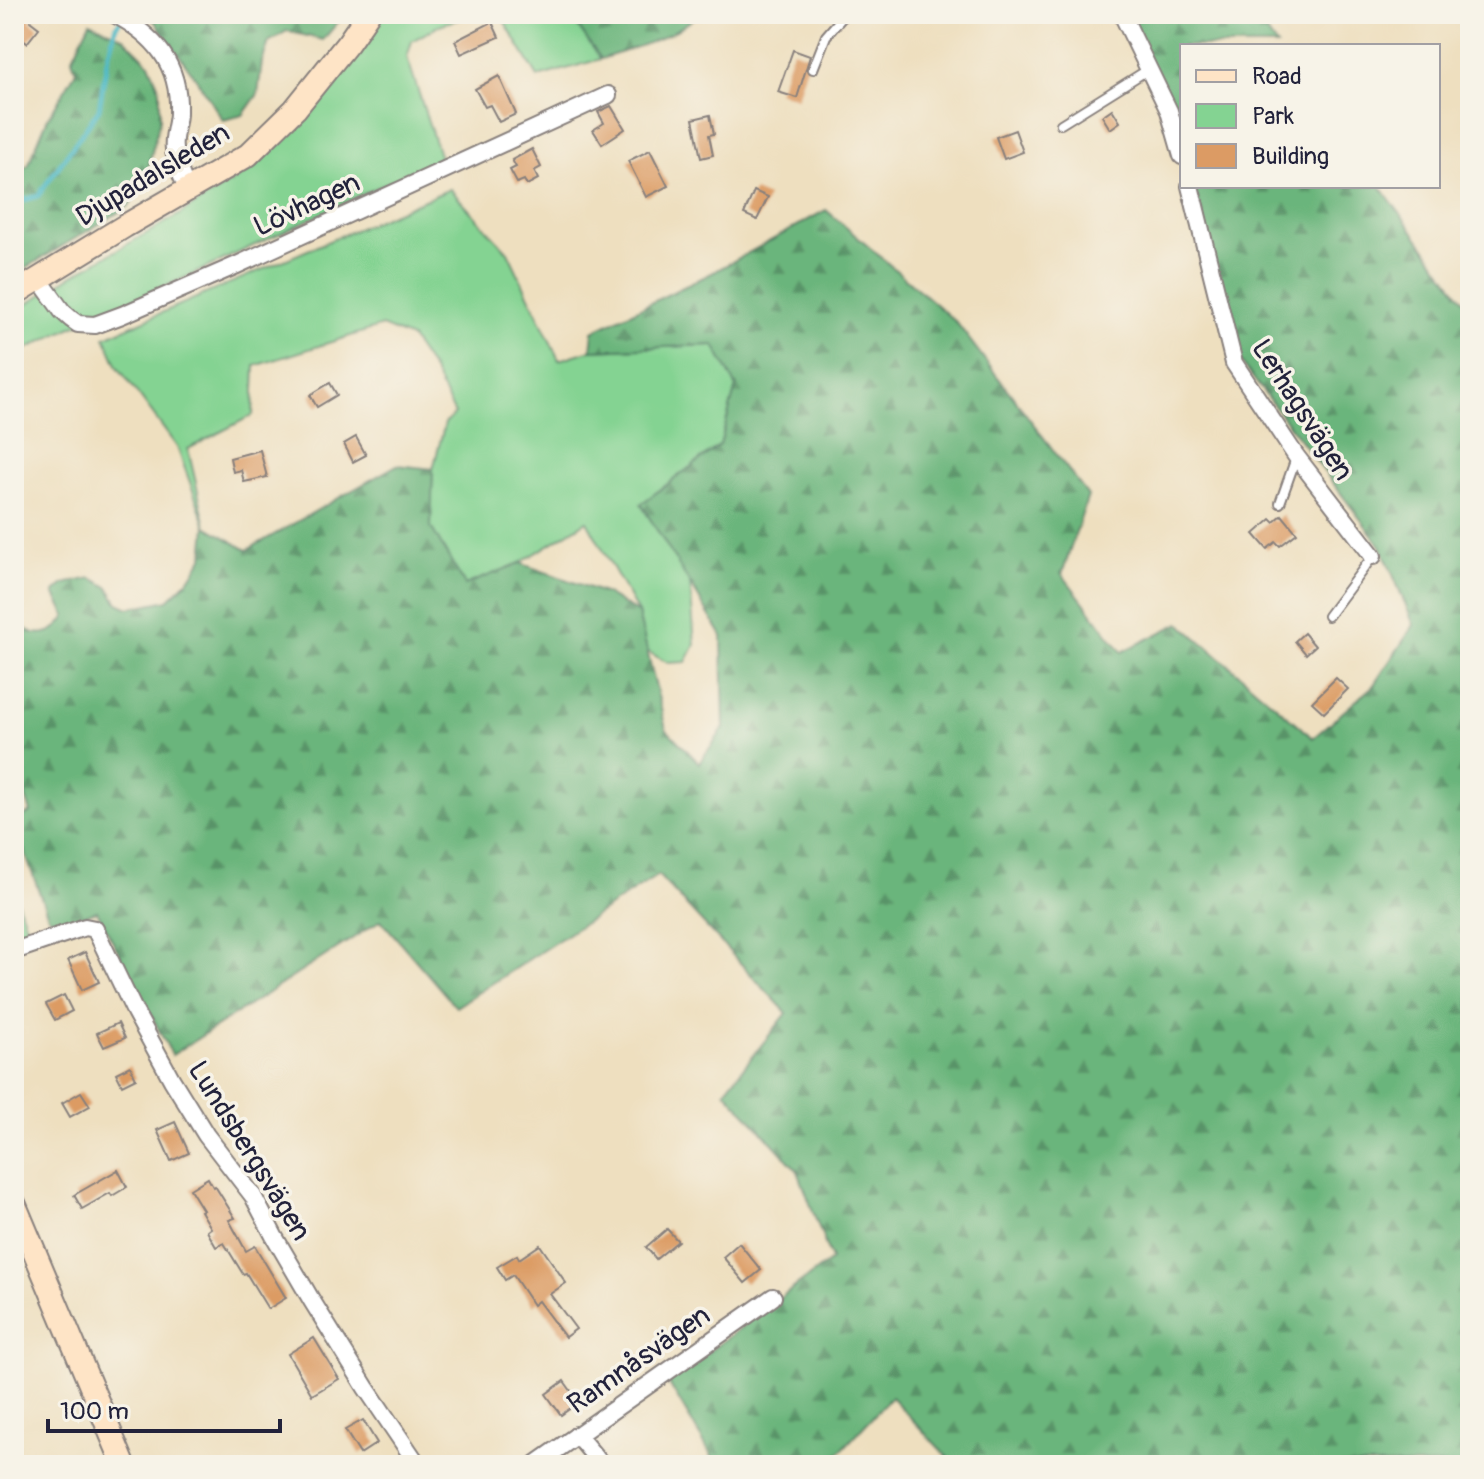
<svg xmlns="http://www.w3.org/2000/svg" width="1484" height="1479" viewBox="0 0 1484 1479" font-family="Pangolin,sans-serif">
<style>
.green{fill:#84d392;stroke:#537a66;stroke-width:2}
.forest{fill:url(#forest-firs);stroke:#466c5c;stroke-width:2}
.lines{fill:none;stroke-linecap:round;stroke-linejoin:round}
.stream{stroke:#4ab8c5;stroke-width:5}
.building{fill:#dc9b64}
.lane-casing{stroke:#88807d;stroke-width:12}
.street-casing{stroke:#88807d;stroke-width:20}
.secondary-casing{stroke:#88807d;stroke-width:26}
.lane{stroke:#fff;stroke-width:8}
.street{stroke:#fff;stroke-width:16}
.secondary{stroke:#fee4c6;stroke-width:22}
.labels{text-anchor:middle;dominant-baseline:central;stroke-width:7;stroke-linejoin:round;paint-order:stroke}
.street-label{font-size:28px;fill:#22223b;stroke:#f7f3e8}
</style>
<defs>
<pattern id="forest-firs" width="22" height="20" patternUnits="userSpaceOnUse" patternTransform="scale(2)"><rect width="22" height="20" fill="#6bb57c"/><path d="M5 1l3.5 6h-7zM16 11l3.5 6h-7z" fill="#589367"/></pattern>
</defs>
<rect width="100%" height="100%" fill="#f7f3e8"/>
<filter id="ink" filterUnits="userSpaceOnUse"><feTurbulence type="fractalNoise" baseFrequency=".0125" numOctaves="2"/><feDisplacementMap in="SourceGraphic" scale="16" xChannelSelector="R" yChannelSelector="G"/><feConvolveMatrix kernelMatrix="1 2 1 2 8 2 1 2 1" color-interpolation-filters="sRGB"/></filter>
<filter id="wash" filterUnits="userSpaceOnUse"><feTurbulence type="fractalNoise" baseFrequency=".006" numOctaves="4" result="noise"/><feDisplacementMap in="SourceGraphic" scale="32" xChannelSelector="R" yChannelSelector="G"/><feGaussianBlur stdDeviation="1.8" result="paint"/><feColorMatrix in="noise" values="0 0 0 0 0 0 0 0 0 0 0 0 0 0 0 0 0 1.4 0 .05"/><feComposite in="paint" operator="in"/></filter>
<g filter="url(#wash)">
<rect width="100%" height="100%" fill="#eedfbf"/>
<g class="green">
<path d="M 383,14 L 478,14 L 442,24 L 412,41 L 407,57 L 440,158 L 189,276 L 97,315 L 14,355 L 14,312 L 73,275 L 172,219 L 254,168 L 332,90 Z"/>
<path d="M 500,14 L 569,14 L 601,59 L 538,77 Z"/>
<path d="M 450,189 L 508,252 L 559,360 L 591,350 L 714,345 L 737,386 L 720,445 L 641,504 L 690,583 L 695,645 L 686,662 L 668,663 L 647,651 L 638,613 L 587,521 L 520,563 L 465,586 L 430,527 L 433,469 L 445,423 L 455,414 L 432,369 L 411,338 L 382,326 L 255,366 L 253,415 L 188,449 L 206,526 L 177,447 L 118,367 L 105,337 Z"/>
<path d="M 14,892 L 28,931 L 24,936 L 14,940 Z"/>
</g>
<g class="forest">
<path d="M 146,14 L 345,14 L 323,40 L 287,31 L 269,42 L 262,62 L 258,94 L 243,115 L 223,120 L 197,80 L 156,23 Z"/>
<path d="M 569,14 L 699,14 C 672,38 634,48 601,59 Z"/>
<path d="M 1128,14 L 1254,14 L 1277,46 L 1182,46 L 1182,140 Z"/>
<path d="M 90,22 L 124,38 L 149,63 L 160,90 L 160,119 L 147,173 L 129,206 L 14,275 L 14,170 L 28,166 L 47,120 L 76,71 L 72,59 Z"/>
<path d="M 1194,186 L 1380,186 L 1470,309 L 1470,1465 L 955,1465 L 891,1397 L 828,1465 L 717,1465 L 668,1382 L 831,1260 L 798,1171 L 725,1091 L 787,1013 L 658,875 L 456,1007 L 381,920 L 172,1055 L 97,911 L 59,923 L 48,916 L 14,823 L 14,821 L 31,812 L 14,764 L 14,728 L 18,727 L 14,710 L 14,610 L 19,608 L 17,620 C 31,640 54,637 66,616 L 54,593 L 64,584 L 92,578 L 108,587 L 118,603 L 129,608 L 168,600 L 188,581 L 203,558 L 206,526 L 247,550 L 397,465 L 433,469 L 431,527 L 465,585 L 520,563 L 604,593 L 638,613 L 666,729 L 699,763 L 724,728 L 722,636 L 641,504 L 720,445 L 736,386 L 714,345 L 591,350 L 593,331 L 712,273 L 826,210 L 956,322 L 1088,496 L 1062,574 L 1122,652 L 1180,623 L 1313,738 L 1373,686 L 1414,625 L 1381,546 L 1240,361 Z"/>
</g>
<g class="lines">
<path class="stream" d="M 14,203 L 38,196 L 99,109 L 107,60 L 116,26 L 120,21"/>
</g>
<g id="blocks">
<g class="building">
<path d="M 14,14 L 34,14 L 30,21 L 39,28 L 27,43 L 14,33 Z"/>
<path d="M 492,22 L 499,37 L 461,54 L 455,41 Z"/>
<path d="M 793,50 L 810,56 L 797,98 L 778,92 Z"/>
<path d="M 499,76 L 516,114 L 499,122 L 490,105 L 485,107 L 475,89 Z"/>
<path d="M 611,106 L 625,129 L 602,144 L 593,130 L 604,123 L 598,112 Z"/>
<path d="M 1112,109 L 1120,122 L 1110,129 L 1102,116 Z"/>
<path d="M 710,115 L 714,134 L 709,135 L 713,155 L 701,158 L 693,119 Z"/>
<path d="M 1015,130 L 1023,152 L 1004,159 L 996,137 Z"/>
<path d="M 532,149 L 541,167 L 534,171 L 538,179 L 527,185 L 524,180 L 517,183 L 510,170 L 516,167 L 512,160 Z"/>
<path d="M 650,150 L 668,186 L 646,197 L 628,161 Z"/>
<path d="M 754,191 L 768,197 L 757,220 L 744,214 Z"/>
<path d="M 330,383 L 337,395 L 317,407 L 310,395 Z"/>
<path d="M 356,437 L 366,455 L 353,462 L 344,444 Z"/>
<path d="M 260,450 L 267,477 L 244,482 L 241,470 L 233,472 L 230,458 Z"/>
<path d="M 1282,515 L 1297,533 L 1280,546 L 1276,542 L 1267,549 L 1254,534 L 1271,519 L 1274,522 Z"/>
<path d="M 1304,633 L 1315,646 L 1306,654 L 1295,641 Z"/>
<path d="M 1336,678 L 1348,689 L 1324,713 L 1312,702 Z"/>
<path d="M 85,952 L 99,982 L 82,990 L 68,960 Z"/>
<path d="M 64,995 L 72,1011 L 55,1020 L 46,1004 Z"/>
<path d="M 118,1023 L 125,1038 L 104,1047 L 97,1033 Z"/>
<path d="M 130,1066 L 136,1078 L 122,1085 L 116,1073 Z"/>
<path d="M 81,1092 L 90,1106 L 70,1117 L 62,1103 Z"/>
<path d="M 175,1122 L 189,1153 L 171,1161 L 157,1130 Z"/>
<path d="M 118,1170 L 127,1187 L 112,1196 L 110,1193 L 82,1209 L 74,1195 Z"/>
<path d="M 208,1178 L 213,1187 L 215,1186 L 235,1218 L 229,1220 L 246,1251 L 255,1246 L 286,1298 L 268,1309 L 246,1273 L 243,1274 L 224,1243 L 216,1247 L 207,1231 L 211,1228 L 201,1211 L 203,1210 L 190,1189 Z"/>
<path d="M 667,1229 L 678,1241 L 656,1259 L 646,1247 Z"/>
<path d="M 739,1243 L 761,1270 L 745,1283 L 723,1257 Z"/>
<path d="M 540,1245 L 566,1283 L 550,1294 L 576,1329 L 565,1337 L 538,1301 L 533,1305 L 513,1275 L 505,1280 L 497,1267 L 517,1255 L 519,1259 Z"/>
<path d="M 314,1338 L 339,1379 L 312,1395 L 288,1354 Z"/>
<path d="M 564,1381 L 579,1402 L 561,1415 L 546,1394 Z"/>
<path d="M 363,1420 L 377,1443 L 360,1454 L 345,1430 Z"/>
</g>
</g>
</g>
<g filter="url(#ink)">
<use href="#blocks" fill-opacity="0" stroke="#88807d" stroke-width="2"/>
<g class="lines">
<g class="lane-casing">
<g id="lane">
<path d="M 813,69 L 826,36 L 845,14"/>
<path d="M 1061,124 L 1149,69"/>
<path d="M 1280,503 L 1296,458"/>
<path d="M 1328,616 L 1373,556"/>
</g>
</g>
<g class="street-casing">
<g id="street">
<path d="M 114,14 C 154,35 180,64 178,112 C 178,125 172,136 174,149 C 175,163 182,177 188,190"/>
<path d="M 1122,14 L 1169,111 L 1182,156"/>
<path d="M 1190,186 L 1234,363 L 1296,456 L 1373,556"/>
<path d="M 39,279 L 62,311 L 71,319 L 78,324 L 95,325 L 122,315 L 237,265 L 608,95"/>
<path d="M 14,951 L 85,927 L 95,929 L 135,1012 L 172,1080 L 206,1135 L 253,1196 L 274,1236 L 312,1301 L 366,1388 L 418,1465"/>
<path d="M 577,1435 L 602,1465"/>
<path d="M 535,1465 L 773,1297"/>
</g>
</g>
<g class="secondary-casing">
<g id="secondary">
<path d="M 14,294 L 125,226 L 248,155 L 295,109 L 348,43 L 368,14"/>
<path d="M 14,1203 L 124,1465"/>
</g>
</g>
<use href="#lane" class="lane"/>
<use href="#street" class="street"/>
<use href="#secondary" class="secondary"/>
</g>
</g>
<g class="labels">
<g class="street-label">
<text transform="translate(153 175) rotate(-31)">Djupadalsleden</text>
<text transform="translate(307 205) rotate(-25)">Lövhagen</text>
<text transform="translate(1302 410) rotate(57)">Lerhagsvägen</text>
<text transform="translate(249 1151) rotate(58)">Lundsbergsvägen</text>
<text transform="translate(639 1360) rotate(-35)">Ramnåsvägen</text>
</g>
</g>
<rect width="1484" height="1479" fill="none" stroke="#f7f3e8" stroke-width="48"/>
<rect x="1180" y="44" width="260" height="144" fill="#f7f3e8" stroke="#a29fa3" stroke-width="2"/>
<rect x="1196" y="70" width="40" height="12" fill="#fee4c6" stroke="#a29fa3" stroke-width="2"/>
<text x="1252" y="84" font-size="24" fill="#22223b">Road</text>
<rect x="1196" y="104" width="40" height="24" fill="#84d392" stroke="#a29fa3" stroke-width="2"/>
<text x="1252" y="124" font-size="24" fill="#22223b">Park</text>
<rect x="1196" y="144" width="40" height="24" fill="#dc9b64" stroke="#a29fa3" stroke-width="2"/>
<text x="1252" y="164" font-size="24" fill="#22223b">Building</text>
<path d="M48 1419v12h232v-12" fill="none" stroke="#22223b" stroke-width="4"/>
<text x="60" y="1419" font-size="24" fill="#22223b" stroke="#f7f3e8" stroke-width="6" paint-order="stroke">100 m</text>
</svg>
